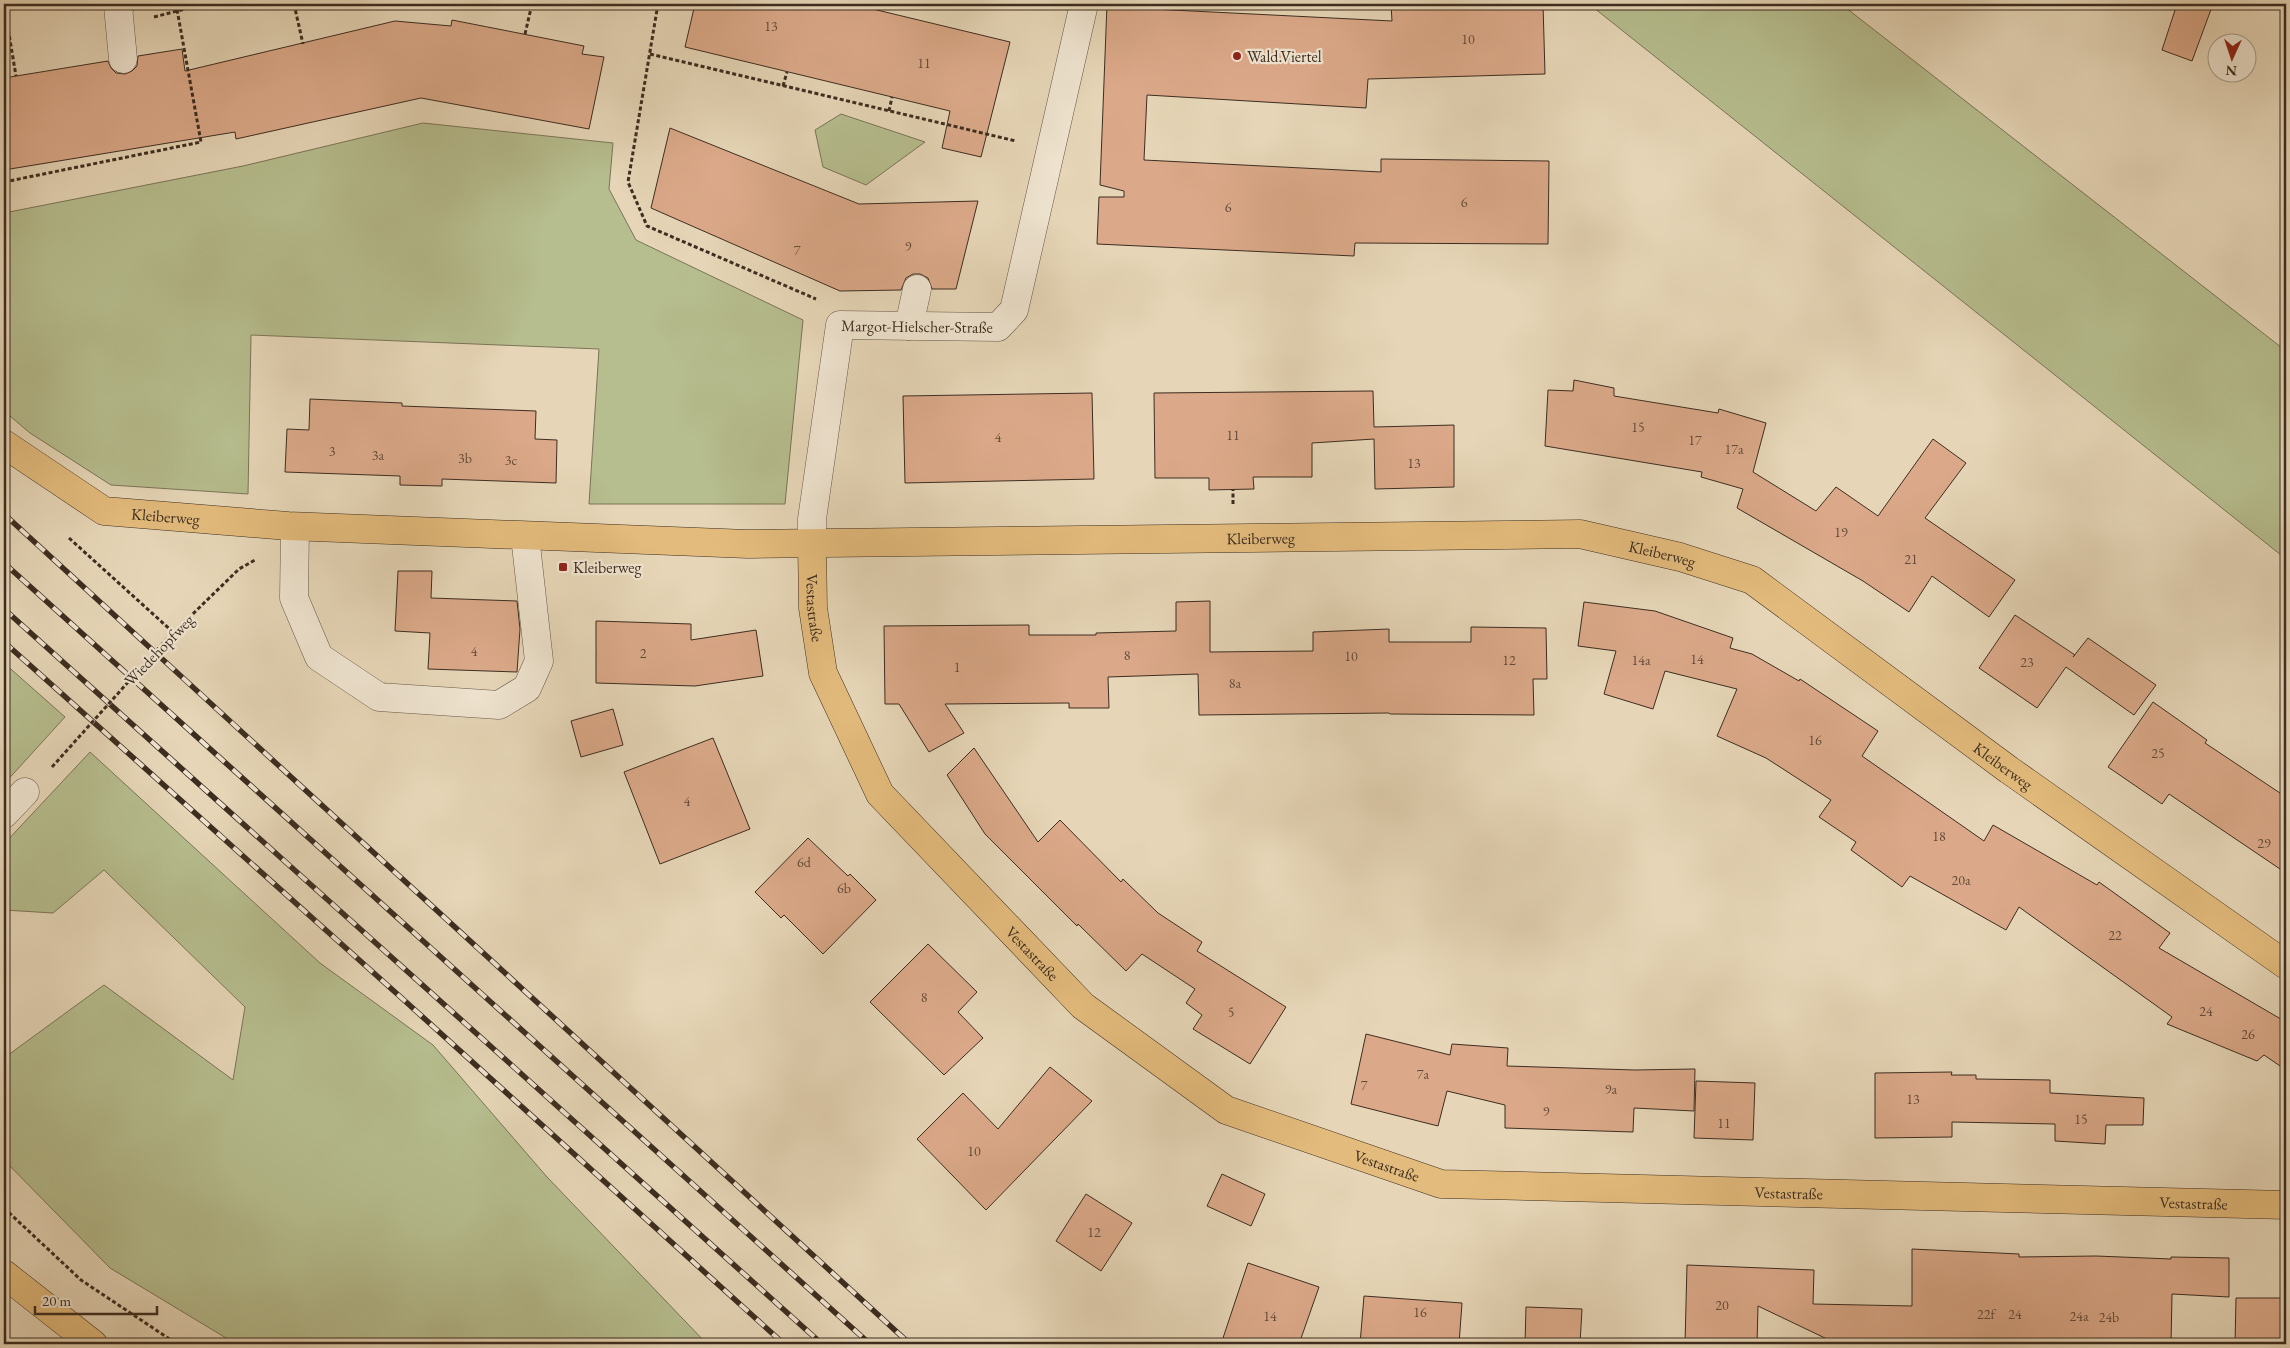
<svg xmlns="http://www.w3.org/2000/svg" width="2290" height="1348" viewBox="0 0 2290 1348" font-family="'EB Garamond',serif">
<style>
.green{fill:#b6bd8e;stroke:#7a7557}
.building{fill:#dba989;stroke:#3d2d20}
.lines{fill:none;stroke-linecap:round;stroke-linejoin:round}
.minor-casing{stroke:#675746;stroke-width:29}
.major-casing{stroke:#3d2d20;stroke-width:29}
.path{stroke:#3d2d20;stroke-width:3;stroke-dasharray:4 2.5;stroke-linecap:butt}
.minor{stroke:#efe4d0;stroke-width:28}
.major{stroke:#e3bb7c;stroke-width:28}
.rail-casing{stroke:#3d2d20;stroke-width:5.5}
.rail{stroke:#efe4d0;stroke-width:4;stroke-dasharray:11;stroke-linecap:butt}
.path-bridge{stroke:#3d2d20;stroke-width:3;stroke-dasharray:4 2.5;stroke-linecap:butt}
.poi-dot{fill:#8f2418;stroke:#efe4d0;stroke-width:2}
.labels{text-anchor:middle;dominant-baseline:central;stroke-width:4.5;stroke-linejoin:round;paint-order:stroke}
.number-label{font-size:14px;fill:#644c3a}
.poi-label{font-size:16px;fill:#3d2d20;stroke:#efe4d0;text-anchor:start}
.street-label{font-size:16px;fill:#3d2d20;stroke:#efe4d0}
</style>
<rect width="100%" height="100%" fill="#e6d6b7"/>
<filter id="stains"><feTurbulence type="fractalNoise" baseFrequency=".004" numOctaves="4"/><feColorMatrix values="0 0 0 0 .2 0 0 0 0 .09 0 0 0 0 .02 0 0 0 .5 -.17"/></filter>
<radialGradient id="worn" r=".72"><stop offset=".6" stop-color="#630" stop-opacity="0"/><stop offset="1" stop-color="#630" stop-opacity=".3"/></radialGradient>
<g class="green">
<path d="M 1589,4 L 1841,4 L 2286,351 L 2286,559 Z"/>
<path d="M 841,114 L 925,142 L 866,185 L 823,167 L 815,130 Z"/>
<path d="M 423,123 L 613,143 L 609,189 L 636,240 L 803,320 L 785,504 L 589,504 L 599,349 L 251,335 L 248,494 L 111,485 L 30,433 L 4,411 L 4,213 L 243,166 Z"/>
<path d="M 4,663 L 65,717 L 4,784 Z"/>
<path d="M 90,752 L 320,963 L 433,1045 L 547,1177 L 707,1344 L 236,1344 L 110,1268 L 4,1160 L 4,1058 L 104,985 L 233,1080 L 245,1007 L 104,870 L 53,913 L 4,910 L 4,844 Z"/>
</g>
<g class="building">
<path d="M 695,4 L 852,4 L 1010,42 L 981,157 L 942,148 L 950,111 L 685,47 Z"/>
<path d="M 1107,4 L 1152,4 L 1152,9 L 1392,21 L 1391,4 L 1543,4 L 1545,74 L 1368,79 L 1366,108 L 1147,95 L 1144,160 L 1381,172 L 1381,159 L 1549,161 L 1548,244 L 1355,243 L 1354,256 L 1097,244 L 1099,197 L 1124,197 L 1124,191 L 1100,185 Z"/>
<path d="M 2177,4 L 2213,4 L 2192,61 L 2162,50 Z"/>
<path d="M 452,20 L 584,46 L 582,54 L 604,57 L 589,129 L 421,98 L 236,139 L 235,132 L 4,170 L 4,78 L 108,61 L 111,68 L 116,73 L 125,74 L 132,71 L 137,66 L 138,56 L 182,49 L 185,71 L 395,21 L 451,26 Z"/>
<path d="M 670,128 L 859,204 L 978,201 L 956,289 L 932,289 L 928,278 L 920,274 L 913,274 L 906,278 L 901,290 L 840,291 L 651,208 Z"/>
<path d="M 1574,380 L 1614,388 L 1614,396 L 1718,413 L 1719,409 L 1766,423 L 1753,472 L 1816,511 L 1836,487 L 1878,516 L 1933,439 L 1966,463 L 1925,518 L 2015,580 L 1989,617 L 1932,576 L 1909,612 L 1863,581 L 1737,508 L 1743,489 L 1701,477 L 1702,472 L 1545,446 L 1548,390 L 1573,391 Z"/>
<path d="M 1373,391 L 1374,427 L 1454,425 L 1454,487 L 1375,489 L 1374,439 L 1312,443 L 1312,477 L 1253,477 L 1254,489 L 1209,490 L 1209,478 L 1155,478 L 1154,393 Z"/>
<path d="M 1092,393 L 1094,479 L 905,483 L 903,396 Z"/>
<path d="M 310,399 L 402,403 L 402,406 L 536,411 L 535,439 L 557,440 L 556,483 L 442,479 L 442,486 L 400,485 L 400,476 L 285,472 L 287,429 L 309,430 Z"/>
<path d="M 398,571 L 432,571 L 431,598 L 517,601 L 520,629 L 517,672 L 428,669 L 430,633 L 395,631 Z"/>
<path d="M 1210,601 L 1210,652 L 1313,651 L 1313,632 L 1389,629 L 1389,642 L 1471,642 L 1471,627 L 1546,628 L 1547,679 L 1533,679 L 1534,715 L 1390,714 L 1389,713 L 1199,715 L 1198,674 L 1108,677 L 1109,708 L 1069,708 L 1069,703 L 945,704 L 964,733 L 929,752 L 899,704 L 885,704 L 884,626 L 1029,625 L 1029,635 L 1096,635 L 1096,633 L 1176,631 L 1176,602 Z"/>
<path d="M 1584,602 L 1655,611 L 1733,638 L 1730,648 L 1752,654 L 1799,681 L 1800,679 L 1878,731 L 1862,756 L 1984,841 L 1993,825 L 2097,885 L 2099,882 L 2170,933 L 2159,948 L 2286,1022 L 2286,1070 L 2264,1055 L 2257,1061 L 2167,1024 L 2172,1017 L 2019,907 L 2006,930 L 1910,876 L 1902,887 L 1851,850 L 1856,842 L 1819,817 L 1831,800 L 1766,758 L 1717,736 L 1737,689 L 1665,671 L 1653,709 L 1604,694 L 1616,651 L 1578,646 Z"/>
<path d="M 2015,615 L 2075,655 L 2073,657 L 2088,638 L 2156,685 L 2134,715 L 2066,667 L 2037,708 L 1979,668 Z"/>
<path d="M 596,621 L 691,624 L 691,640 L 756,630 L 763,676 L 695,686 L 596,683 Z"/>
<path d="M 2153,702 L 2207,740 L 2205,743 L 2286,797 L 2286,873 L 2169,794 L 2162,804 L 2108,767 Z"/>
<path d="M 613,709 L 623,745 L 581,757 L 571,721 Z"/>
<path d="M 713,738 L 750,829 L 660,864 L 624,772 Z"/>
<path d="M 974,748 L 1038,842 L 1060,820 L 1121,882 L 1123,879 L 1158,913 L 1202,942 L 1197,951 L 1286,1007 L 1250,1064 L 1193,1029 L 1202,1015 L 1186,1003 L 1195,989 L 1142,954 L 1126,971 L 1078,924 L 1077,926 L 985,834 L 947,775 Z"/>
<path d="M 808,838 L 848,876 L 850,874 L 876,900 L 823,954 L 784,915 L 781,918 L 755,892 Z"/>
<path d="M 928,944 L 977,992 L 958,1012 L 983,1038 L 944,1075 L 870,1002 Z"/>
<path d="M 1366,1034 L 1450,1055 L 1452,1044 L 1508,1048 L 1507,1066 L 1635,1070 L 1695,1069 L 1694,1111 L 1634,1108 L 1633,1132 L 1505,1128 L 1505,1105 L 1447,1091 L 1438,1126 L 1351,1104 Z"/>
<path d="M 1050,1067 L 1092,1101 L 986,1210 L 917,1139 L 963,1093 L 998,1129 Z"/>
<path d="M 1952,1072 L 1951,1075 L 1976,1075 L 1976,1079 L 2050,1080 L 2050,1093 L 2144,1098 L 2143,1125 L 2106,1125 L 2105,1144 L 2055,1141 L 2055,1124 L 1952,1122 L 1952,1137 L 1875,1138 L 1875,1073 Z"/>
<path d="M 1696,1081 L 1755,1083 L 1753,1140 L 1694,1138 Z"/>
<path d="M 1222,1174 L 1265,1194 L 1251,1226 L 1207,1206 Z"/>
<path d="M 1086,1194 L 1132,1223 L 1101,1271 L 1056,1241 Z"/>
<path d="M 1912,1249 L 2019,1254 L 2019,1257 L 2096,1256 L 2171,1259 L 2171,1257 L 2229,1258 L 2229,1297 L 2172,1294 L 2171,1344 L 1828,1344 L 1827,1339 L 1758,1306 L 1757,1344 L 1685,1344 L 1687,1265 L 1814,1270 L 1813,1304 L 1912,1306 Z"/>
<path d="M 1248,1263 L 1319,1287 L 1299,1344 L 1221,1344 Z"/>
<path d="M 1364,1296 L 1462,1303 L 1459,1344 L 1360,1344 Z"/>
<path d="M 2236,1298 L 2286,1298 L 2286,1344 L 2235,1344 Z"/>
<path d="M 1526,1307 L 1582,1309 L 1580,1344 L 1525,1344 Z"/>
</g>
<g class="lines">
<g class="minor-casing">
<g id="minor">
<path d="M 121,4 L 118,6 L 123,59"/>
<path d="M 909,326 L 917,289"/>
<path d="M 295,527 L 294,598 L 319,657 L 379,697 L 499,705 L 527,688 L 539,661 L 525,536"/>
<path id="s1" d="M 812,544 L 812,519 L 840,325 L 998,327 L 1014,310 L 1084,4"/>
<path d="M 4,814 L 25,792"/>
</g>
</g>
<g class="major-casing">
<g id="major">
<path id="s2" d="M 4,444 L 104,511 L 288,526 L 748,544 L 1580,534 L 1680,557 L 1752,580 L 2009,770 L 2286,965"/>
<path id="s3" d="M 812,544 L 813,608 L 823,673 L 880,794 L 1083,1006 L 1226,1110 L 1441,1184 L 2286,1205"/>
<path d="M 4,1274 L 93,1344"/>
</g>
</g>
<g class="path">
<path d="M 4,4 L 16,76"/>
<path d="M 55,4 L 68,6 L 74,4"/>
<path d="M 294,4 L 303,44"/>
<path d="M 658,4 L 628,182 L 647,226 L 816,299"/>
<path d="M 154,17 L 204,4"/>
<path d="M 525,34 L 532,4"/>
<path d="M 4,51 L 11,50"/>
<path d="M 650,54 L 1016,141"/>
<path d="M 783,86 L 787,72"/>
<path d="M 889,111 L 892,97"/>
<path d="M 4,182 L 201,142 L 176,4"/>
<path d="M 1233,504 L 1233,490"/>
<path d="M 69,538 L 174,633"/>
<path d="M 165,641 L 239,569 L 255,560"/>
<path d="M 4,1208 L 81,1280 L 177,1344"/>
</g>
<use href="#minor" class="minor"/>
<use href="#major" class="major"/>
<g class="rail-casing">
<g id="rail">
<path d="M 4,514 L 910,1344"/>
<path d="M 4,563 L 870,1344"/>
<path d="M 4,609 L 822,1344"/>
<path d="M 4,642 L 405,1001 L 784,1344"/>
</g>
</g>
<use href="#rail" class="rail"/>
<path class="path-bridge" d="M 52,767 L 165,641"/>
</g>
<g class="poi-dot">
<circle cx="1237" cy="56" r="5"/>
<rect x="558" y="562" width="10" height="10" rx="2.5"/>
</g>
<g class="labels">
<g class="number-label">
<text x="771" y="26">13</text>
<text x="1468" y="39">10</text>
<text x="924" y="63">11</text>
<text x="1464" y="202">6</text>
<text x="1228" y="207">6</text>
<text x="908" y="246">9</text>
<text x="797" y="250">7</text>
<text x="1638" y="427">15</text>
<text x="1233" y="435">11</text>
<text x="998" y="437">4</text>
<text x="1695" y="440">17</text>
<text x="1734" y="449">17a</text>
<text x="332" y="451">3</text>
<text x="378" y="455">3a</text>
<text x="465" y="458">3b</text>
<text x="511" y="460">3c</text>
<text x="1414" y="463">13</text>
<text x="1841" y="532">19</text>
<text x="1911" y="559">21</text>
<text x="474" y="651">4</text>
<text x="643" y="653">2</text>
<text x="1127" y="655">8</text>
<text x="1351" y="656">10</text>
<text x="1697" y="659">14</text>
<text x="1509" y="660">12</text>
<text x="1641" y="660">14a</text>
<text x="2027" y="662">23</text>
<text x="957" y="667">1</text>
<text x="1235" y="683">8a</text>
<text x="1815" y="740">16</text>
<text x="2158" y="753">25</text>
<text x="687" y="801">4</text>
<text x="1939" y="836">18</text>
<text x="2264" y="843">29</text>
<text x="804" y="862">6d</text>
<text x="1961" y="880">20a</text>
<text x="844" y="888">6b</text>
<text x="2115" y="935">22</text>
<text x="924" y="997">8</text>
<text x="2206" y="1011">24</text>
<text x="1231" y="1012">5</text>
<text x="2248" y="1034">26</text>
<text x="1423" y="1074">7a</text>
<text x="1364" y="1085">7</text>
<text x="1611" y="1089">9a</text>
<text x="1913" y="1099">13</text>
<text x="1546" y="1111">9</text>
<text x="2081" y="1119">15</text>
<text x="1724" y="1123">11</text>
<text x="974" y="1151">10</text>
<text x="1094" y="1232">12</text>
<text x="1722" y="1305">20</text>
<text x="1420" y="1312">16</text>
<text x="1986" y="1314">22f</text>
<text x="2015" y="1314">24</text>
<text x="1270" y="1316">14</text>
<text x="2079" y="1316">24a</text>
<text x="2109" y="1317">24b</text>
</g>
<g class="poi-label">
<text x="1247" y="56">Wald.Viertel</text>
<text x="573" y="567">Kleiberweg</text>
</g>
<g class="street-label">
<text stroke="none"><textPath href="#s1" startOffset="298">Margot-Hielscher-Straße</textPath></text>
<text stroke="none"><textPath href="#s2" startOffset="182">Kleiberweg</textPath></text>
<text stroke="none"><textPath href="#s2" startOffset="1278">Kleiberweg</textPath></text>
<text stroke="none"><textPath href="#s2" startOffset="1682">Kleiberweg</textPath></text>
<text stroke="none"><textPath href="#s3" startOffset="64">Vestastraße</textPath></text>
<text transform="translate(159 650) rotate(-46)">Wiedehopfweg</text>
<text stroke="none"><textPath href="#s2" startOffset="2088">Kleiberweg</textPath></text>
<text stroke="none"><textPath href="#s3" startOffset="484">Vestastraße</textPath></text>
<text stroke="none"><textPath href="#s3" startOffset="904">Vestastraße</textPath></text>
<text stroke="none"><textPath href="#s3" startOffset="1309">Vestastraße</textPath></text>
<text stroke="none"><textPath href="#s3" startOffset="1714">Vestastraße</textPath></text>
</g>
</g>
<rect width="2290" height="1348" fill="none" stroke="#e6d6b7" stroke-width="20"/>
<rect x="5" y="5" width="2280" height="1338" fill="none" stroke="#3d2d20" stroke-width="2.5"/>
<rect x="10" y="10" width="2270" height="1328" fill="none" stroke="#3d2d20"/>
<g transform="translate(2232 58) rotate(183)"><circle r="24" fill="#efe4d0" stroke="#a89b8a"/>
<path d="M0-4L9 19L0 12L-9 19Z" fill="#8f2418"/>
<text y="-8" font-size="14" font-weight="bold" text-anchor="middle" fill="#3d2d20">N</text>
</g>
<path d="M35 1306v8h122v-8" fill="none" stroke="#3d2d20" stroke-width="2.5"/>
<text x="42" y="1306" font-size="15" fill="#3d2d20" stroke="#efe4d0" stroke-width="4" paint-order="stroke">20 m</text>
<rect width="100%" height="100%" filter="url(#stains)"/>
<rect width="100%" height="100%" fill="url(#worn)"/>
</svg>
